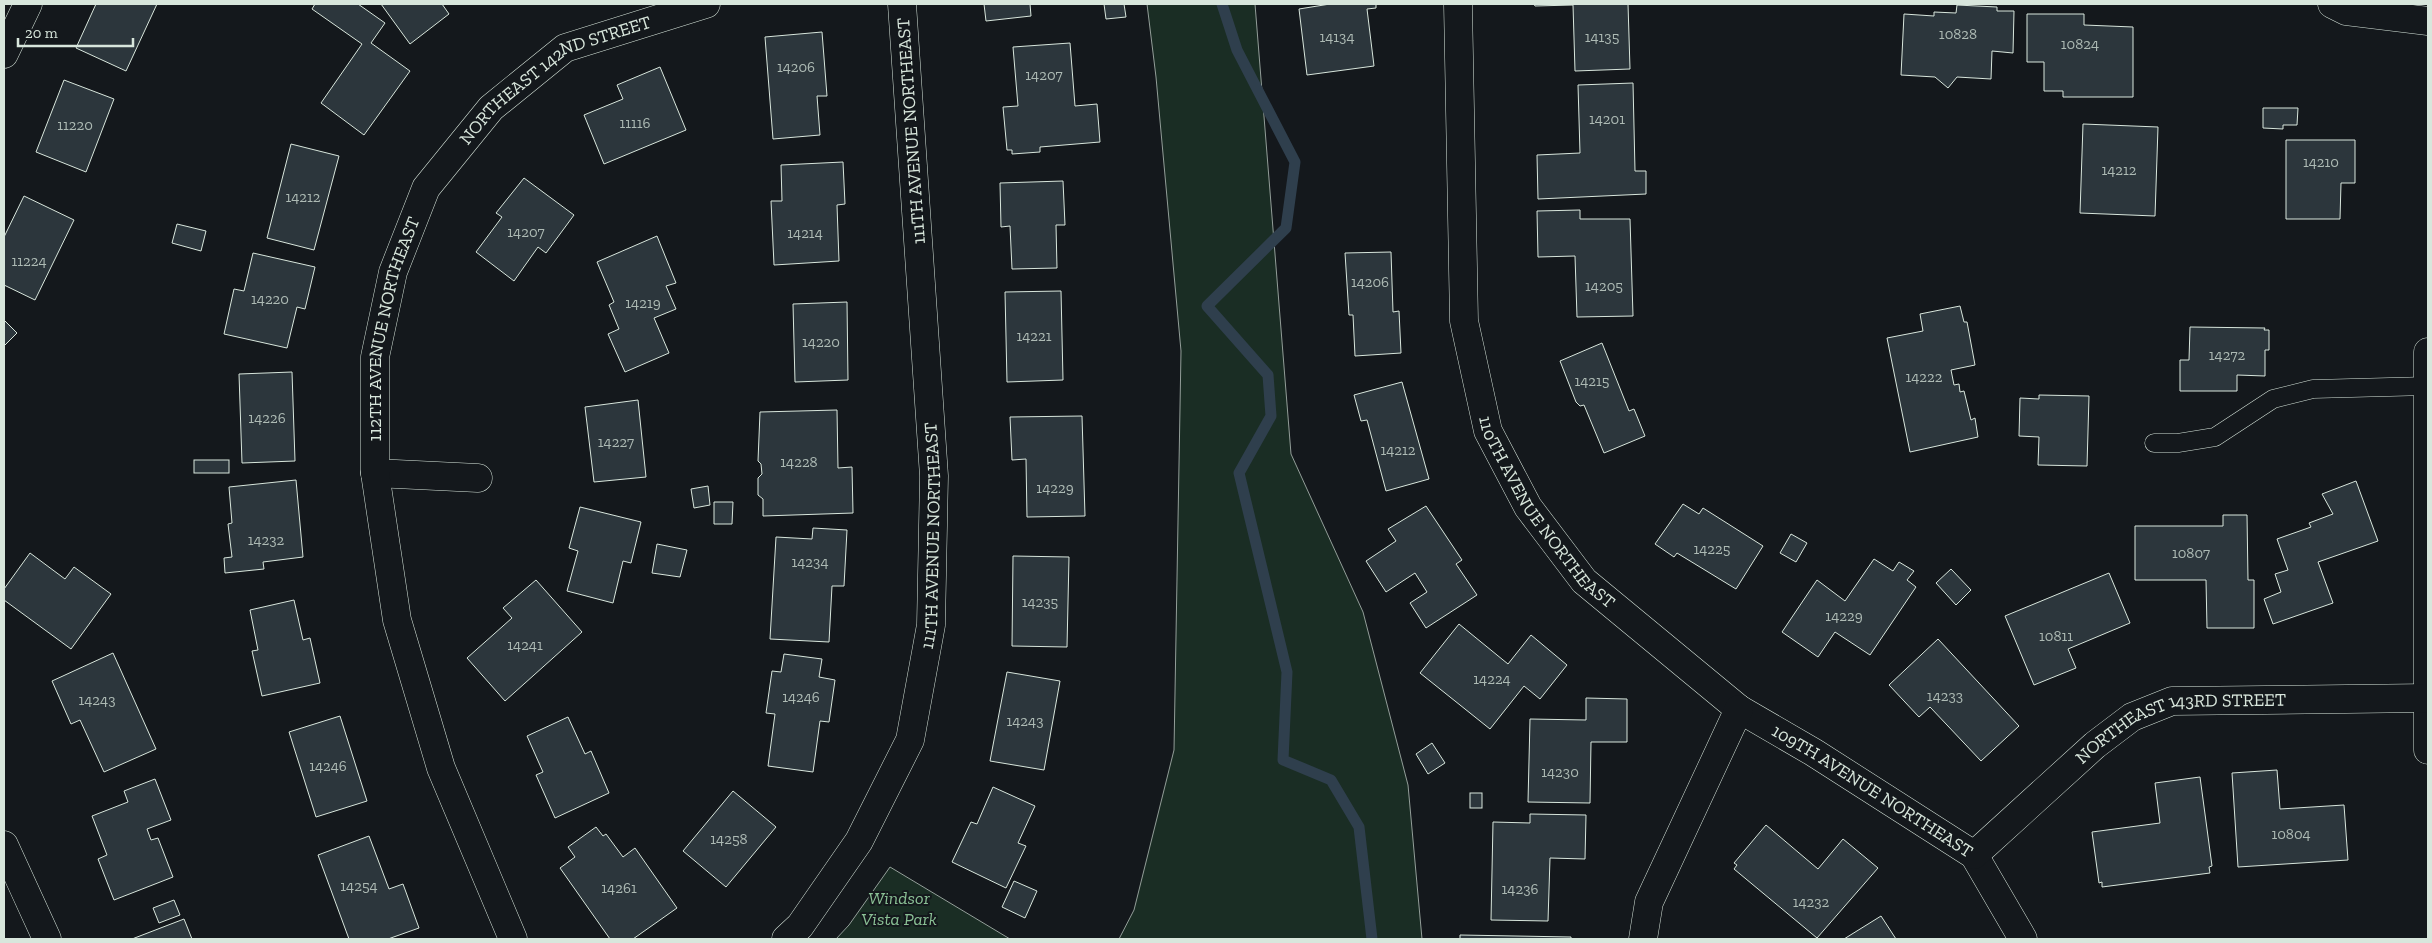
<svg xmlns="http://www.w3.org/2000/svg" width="2432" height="943" viewBox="0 0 2432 943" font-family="'Zilla Slab',serif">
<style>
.green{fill:#1a2d24;stroke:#939e99}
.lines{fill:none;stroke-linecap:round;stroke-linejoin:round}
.stream{stroke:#2f3f4d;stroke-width:11}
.building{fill:#2c363c;stroke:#d8e6dc}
.lane-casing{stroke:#d8e6dc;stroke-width:19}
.street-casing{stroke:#d8e6dc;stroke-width:29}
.lane{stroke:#14181c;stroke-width:18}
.street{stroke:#14181c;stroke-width:28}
.labels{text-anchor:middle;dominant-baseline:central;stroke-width:4;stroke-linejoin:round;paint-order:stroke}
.number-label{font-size:15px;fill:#adbab4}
.street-label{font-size:18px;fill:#d8e6dc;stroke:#14181c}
.park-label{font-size:18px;font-style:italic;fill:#8ac095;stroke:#14181c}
</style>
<rect width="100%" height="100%" fill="#14181c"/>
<g class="green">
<path d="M 1147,4 L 1255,4 L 1291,454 L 1363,612 L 1408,785 L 1422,939 L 1119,939 L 1134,910 L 1174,750 L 1181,351 L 1156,77 Z"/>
<path d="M 890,867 L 1010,939 L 836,939 L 849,925 Z"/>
</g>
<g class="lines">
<path class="stream" d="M 1222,4 L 1237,50 L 1295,162 L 1286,228 L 1207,306 L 1268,375 L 1271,416 L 1239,473 L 1287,672 L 1283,760 L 1331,780 L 1359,827 L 1372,939"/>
</g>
<g class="building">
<path d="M 96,4 L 157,4 L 126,71 L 76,48 Z"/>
<path d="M 315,4 L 358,4 L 385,23 L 371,43 L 410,71 L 364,135 L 321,103 L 362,44 L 312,9 Z"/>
<path d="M 381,4 L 442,4 L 449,14 L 410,44 Z"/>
<path d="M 984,4 L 1030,4 L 1031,16 L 986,21 Z"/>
<path d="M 1104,4 L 1124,4 L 1126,17 L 1106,19 Z"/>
<path d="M 1330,4 L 1376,4 L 1376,8 L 1367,9 L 1374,66 L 1307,75 L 1299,9 Z"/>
<path d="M 1534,4 L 1628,4 L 1630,69 L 1575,71 L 1573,5 L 1535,6 Z"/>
<path d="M 1957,5 L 1997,7 L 1997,11 L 2014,11 L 2013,53 L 1992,51 L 1991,79 L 1957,77 L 1948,88 L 1935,77 L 1901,75 L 1904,14 L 1934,16 L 1934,12 L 1956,13 Z"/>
<path d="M 2027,14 L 2084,14 L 2084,25 L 2133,27 L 2133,97 L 2063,97 L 2063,91 L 2044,91 L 2044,62 L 2027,62 Z"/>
<path d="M 822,32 L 827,96 L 817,96 L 820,135 L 773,139 L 765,37 Z"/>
<path d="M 1070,43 L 1075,106 L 1097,104 L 1100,142 L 1040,147 L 1040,152 L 1012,154 L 1012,150 L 1007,150 L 1003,107 L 1018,106 L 1013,47 Z"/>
<path d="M 660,67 L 686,130 L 604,164 L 584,115 L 623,99 L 617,85 Z"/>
<path d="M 64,80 L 114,99 L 86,172 L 36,152 Z"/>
<path d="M 1633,83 L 1635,171 L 1646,171 L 1646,194 L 1538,199 L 1537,155 L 1580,153 L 1578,85 Z"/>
<path d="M 2263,108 L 2298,108 L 2297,125 L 2283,125 L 2283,129 L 2263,128 Z"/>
<path d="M 2083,124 L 2158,127 L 2155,216 L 2080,213 Z"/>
<path d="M 2286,140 L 2355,140 L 2355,183 L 2341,183 L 2340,219 L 2286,219 Z"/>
<path d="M 291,144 L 339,156 L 314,250 L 267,238 Z"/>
<path d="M 843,162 L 845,204 L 837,205 L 839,261 L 774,265 L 771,201 L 782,201 L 781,165 Z"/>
<path d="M 524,178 L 574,215 L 546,253 L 538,247 L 514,281 L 476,252 L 502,217 L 496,213 Z"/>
<path d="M 1063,181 L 1065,225 L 1056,225 L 1057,268 L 1012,269 L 1010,226 L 1001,227 L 1000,183 Z"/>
<path d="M 24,196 L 74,220 L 35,300 L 4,285 L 4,237 Z"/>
<path d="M 1580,210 L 1580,219 L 1630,219 L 1633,316 L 1577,317 L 1575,256 L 1538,257 L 1537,211 Z"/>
<path d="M 177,224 L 206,231 L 201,251 L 172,243 Z"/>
<path d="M 657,236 L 676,283 L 666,286 L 676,309 L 654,318 L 669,353 L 625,372 L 608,334 L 619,329 L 609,305 L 614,302 L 597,262 Z"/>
<path d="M 1391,252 L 1393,312 L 1399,311 L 1401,353 L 1355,356 L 1353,315 L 1349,315 L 1345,253 Z"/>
<path d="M 253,253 L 315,267 L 305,309 L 297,307 L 287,348 L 224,334 L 234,289 L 244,291 Z"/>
<path d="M 1061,291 L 1063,380 L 1007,382 L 1005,292 Z"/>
<path d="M 847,302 L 848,380 L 795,382 L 793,304 Z"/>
<path d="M 1960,306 L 1964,322 L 1967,322 L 1975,365 L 1951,370 L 1954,385 L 1959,384 L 1960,392 L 1964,391 L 1971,420 L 1975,418 L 1978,437 L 1910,452 L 1887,338 L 1923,331 L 1920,314 Z"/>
<path d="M 4,320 L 17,333 L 4,346 Z"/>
<path d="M 2190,327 L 2265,328 L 2264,330 L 2269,330 L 2269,350 L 2265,350 L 2265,376 L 2237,375 L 2237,391 L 2180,391 L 2180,360 L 2189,360 Z"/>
<path d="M 1602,343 L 1629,411 L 1634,409 L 1645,436 L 1604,453 L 1584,405 L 1580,406 L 1576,402 L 1560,361 Z"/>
<path d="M 292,372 L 295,461 L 242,463 L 239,374 Z"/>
<path d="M 1402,382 L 1429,479 L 1386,491 L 1367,420 L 1361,421 L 1354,395 Z"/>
<path d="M 2039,395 L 2089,396 L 2087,466 L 2038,465 L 2039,437 L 2019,436 L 2020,398 L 2039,399 Z"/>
<path d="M 638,400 L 646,477 L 594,482 L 585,407 Z"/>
<path d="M 837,410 L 838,468 L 852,467 L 853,513 L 763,516 L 763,499 L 758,495 L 758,478 L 762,474 L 761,464 L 758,461 L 760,412 Z"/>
<path d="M 1082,416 L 1085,516 L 1027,517 L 1026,459 L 1012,460 L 1010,417 Z"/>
<rect x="194" y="460" width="35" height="13"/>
<path d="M 296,480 L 303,557 L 263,562 L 264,569 L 225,573 L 224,558 L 232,557 L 228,524 L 232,523 L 229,487 Z"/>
<path d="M 2356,481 L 2378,541 L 2318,562 L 2333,603 L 2273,624 L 2264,599 L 2281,592 L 2275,574 L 2288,570 L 2277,539 L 2311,527 L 2309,523 L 2333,514 L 2322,494 Z"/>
<path d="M 708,486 L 710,505 L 694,508 L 691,489 Z"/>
<path d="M 714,502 L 733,502 L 732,524 L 714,524 Z"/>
<path d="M 1683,504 L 1699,514 L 1703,508 L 1763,546 L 1736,589 L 1677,553 L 1674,557 L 1655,544 Z"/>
<path d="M 1426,506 L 1462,560 L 1456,564 L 1477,595 L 1426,628 L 1410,603 L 1427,592 L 1415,573 L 1386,592 L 1366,561 L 1396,541 L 1388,529 Z"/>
<path d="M 580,507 L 641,522 L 631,563 L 623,561 L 613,603 L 567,591 L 578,551 L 569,548 Z"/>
<path d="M 2223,515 L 2247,515 L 2248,580 L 2254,580 L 2254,628 L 2207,628 L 2206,580 L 2135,580 L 2135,526 L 2223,526 Z"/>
<path d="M 813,528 L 847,530 L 844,586 L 832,586 L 829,642 L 770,639 L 776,537 L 812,539 Z"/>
<path d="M 1791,534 L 1807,543 L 1796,562 L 1780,553 Z"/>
<path d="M 657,544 L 687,550 L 680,577 L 652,573 Z"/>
<path d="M 30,553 L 65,579 L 74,567 L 111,594 L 71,649 L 4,600 L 4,589 Z"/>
<path d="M 1013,556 L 1069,557 L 1067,647 L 1012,646 Z"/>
<path d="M 1874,559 L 1893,571 L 1899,562 L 1914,571 L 1907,580 L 1916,587 L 1870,655 L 1835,632 L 1818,657 L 1782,632 L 1817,580 L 1845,601 Z"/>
<path d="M 1951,569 L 1971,590 L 1956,605 L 1936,583 Z"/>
<path d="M 2109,573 L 2130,623 L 2068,649 L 2076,668 L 2034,685 L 2005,616 Z"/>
<path d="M 536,580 L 582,632 L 505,701 L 467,658 L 512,618 L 503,608 Z"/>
<path d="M 294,600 L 303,640 L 310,638 L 320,683 L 262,696 L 252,651 L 258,650 L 250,610 Z"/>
<path d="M 1459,624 L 1508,664 L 1531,635 L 1567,665 L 1540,699 L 1524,686 L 1490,729 L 1420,673 Z"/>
<path d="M 1938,639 L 2019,726 L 1981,761 L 1930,707 L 1919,717 L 1889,685 Z"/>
<path d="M 113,653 L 156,749 L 104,772 L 80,720 L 71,724 L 52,681 Z"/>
<path d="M 784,654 L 822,659 L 819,677 L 835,680 L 829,722 L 820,721 L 813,772 L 768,766 L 775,714 L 766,713 L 772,671 L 781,672 Z"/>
<path d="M 1007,672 L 1060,681 L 1044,770 L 990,761 Z"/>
<path d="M 1586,698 L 1627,699 L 1627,742 L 1591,742 L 1590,803 L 1528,802 L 1530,719 L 1586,720 Z"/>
<path d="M 340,716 L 367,801 L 316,817 L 289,732 Z"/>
<path d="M 568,717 L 585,754 L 591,751 L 609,793 L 555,818 L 536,775 L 543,772 L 527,736 Z"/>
<path d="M 1432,743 L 1445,763 L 1428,774 L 1416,754 Z"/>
<path d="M 2277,770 L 2280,809 L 2344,805 L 2348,860 L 2238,867 L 2232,773 Z"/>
<path d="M 2200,777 L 2212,866 L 2209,867 L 2210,873 L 2102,887 L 2102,882 L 2099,883 L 2092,832 L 2160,823 L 2155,783 Z"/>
<path d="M 155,779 L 171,820 L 147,829 L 151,840 L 158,838 L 173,877 L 114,900 L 98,859 L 107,855 L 92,816 L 128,802 L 124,791 Z"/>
<path d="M 993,787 L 1035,806 L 1018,843 L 1026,846 L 1006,888 L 952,862 L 971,822 L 977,824 Z"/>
<path d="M 733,791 L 776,827 L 726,887 L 683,851 Z"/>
<rect x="1470" y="793" width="12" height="15"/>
<path d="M 1530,814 L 1586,815 L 1585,859 L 1550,858 L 1548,921 L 1491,920 L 1493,822 L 1530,823 Z"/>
<path d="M 1766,825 L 1818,869 L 1843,839 L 1878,868 L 1817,938 L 1734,869 L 1737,865 L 1734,863 Z"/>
<path d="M 596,827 L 603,836 L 606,834 L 623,857 L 635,848 L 677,908 L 633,939 L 610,939 L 560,868 L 575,857 L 568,847 Z"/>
<path d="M 369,836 L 389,889 L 403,884 L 419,928 L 388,939 L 349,939 L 318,855 Z"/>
<path d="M 1014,881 L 1037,891 L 1025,918 L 1002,907 Z"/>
<path d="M 174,900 L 180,915 L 159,923 L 153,908 Z"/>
<path d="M 1881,916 L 1896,939 L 1844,939 Z"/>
<path d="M 184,919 L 192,939 L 132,939 Z"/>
<path d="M 1460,935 L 1571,937 L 1571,939 L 1460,939 Z"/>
</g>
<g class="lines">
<g class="lane-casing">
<path id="lane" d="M 2154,443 L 2178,443 L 2215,437 L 2273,399 L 2313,389 L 2428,386"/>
</g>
<g class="street-casing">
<g id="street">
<path id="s1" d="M 1458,4 L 1464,321 L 1488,431 L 1528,507 L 1584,581 L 1739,709 L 1813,752 L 1974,855 L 2023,939"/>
<path d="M 2332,4 L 2346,11 L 2428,21"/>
<path d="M 4,54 L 28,4"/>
<path d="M 2428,352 L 2428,750"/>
<path d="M 375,473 L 478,478"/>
<path d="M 4,845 L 47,939"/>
<path id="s2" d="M 1974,855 L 2095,745 L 2132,717 L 2172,701 L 2427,698"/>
<path id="s3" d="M 513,939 L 441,768 L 397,620 L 375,473 L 375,357 L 393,272 L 426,188 L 491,108 L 565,48 L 706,4"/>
<path id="s4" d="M 786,939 L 800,926 L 859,841 L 910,740 L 931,625 L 934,476 L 902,4"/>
<path d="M 1643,939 L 1649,902 L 1739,709"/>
</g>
</g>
<use href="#lane" class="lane"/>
<use href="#street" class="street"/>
</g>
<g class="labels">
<g class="number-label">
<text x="1958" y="34">10828</text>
<text x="1337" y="37">14134</text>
<text x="1602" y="37">14135</text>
<text x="2080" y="44">10824</text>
<text x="796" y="67">14206</text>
<text x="1044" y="75">14207</text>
<text x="1607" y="119">14201</text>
<text x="635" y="123">11116</text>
<text x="75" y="125">11220</text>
<text x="2321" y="162">14210</text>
<text x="2119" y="170">14212</text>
<text x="303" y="197">14212</text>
<text x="526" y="232">14207</text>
<text x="805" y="233">14214</text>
<text x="29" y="261">11224</text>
<text x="1370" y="282">14206</text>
<text x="1604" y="286">14205</text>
<text x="270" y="299">14220</text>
<text x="643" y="303">14219</text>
<text x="1034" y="336">14221</text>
<text x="821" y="342">14220</text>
<text x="2227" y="355">14272</text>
<text x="1924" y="377">14222</text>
<text x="1592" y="381">14215</text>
<text x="267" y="418">14226</text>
<text x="616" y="442">14227</text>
<text x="1398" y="450">14212</text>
<text x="799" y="462">14228</text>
<text x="1055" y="488">14229</text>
<text x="266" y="540">14232</text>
<text x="1712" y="549">14225</text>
<text x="2191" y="553">10807</text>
<text x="810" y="562">14234</text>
<text x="1040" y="602">14235</text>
<text x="1844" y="616">14229</text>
<text x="2056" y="636">10811</text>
<text x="525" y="645">14241</text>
<text x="1492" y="679">14224</text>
<text x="1945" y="696">14233</text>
<text x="801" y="697">14246</text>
<text x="97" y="700">14243</text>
<text x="1025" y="721">14243</text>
<text x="328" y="766">14246</text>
<text x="1560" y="772">14230</text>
<text x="2291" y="834">10804</text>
<text x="729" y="839">14258</text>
<text x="359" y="886">14254</text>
<text x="619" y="888">14261</text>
<text x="1520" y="889">14236</text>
<text x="1811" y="902">14232</text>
</g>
<g class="street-label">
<text stroke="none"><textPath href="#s3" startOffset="955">NORTHEAST 142ND STREET</textPath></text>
<text transform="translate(911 131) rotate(-94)">111TH AVENUE NORTHEAST</text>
<text stroke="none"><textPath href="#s3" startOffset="635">112TH AVENUE NORTHEAST</textPath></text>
<text stroke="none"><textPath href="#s1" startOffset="530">110TH AVENUE NORTHEAST</textPath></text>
<text stroke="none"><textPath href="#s4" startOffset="442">111TH AVENUE NORTHEAST</textPath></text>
<text stroke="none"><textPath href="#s2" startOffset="254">NORTHEAST 143RD STREET</textPath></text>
<text stroke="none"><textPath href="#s1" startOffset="966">109TH AVENUE NORTHEAST</textPath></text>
</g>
<g class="park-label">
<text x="899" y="898">Windsor<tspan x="899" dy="21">Vista Park</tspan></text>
</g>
</g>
<rect width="2432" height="943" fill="none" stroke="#d8e6dc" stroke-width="10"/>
<path d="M18 38v8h115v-8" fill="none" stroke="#d8e6dc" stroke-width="2.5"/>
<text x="25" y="38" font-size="15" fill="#d8e6dc" stroke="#14181c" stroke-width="4" paint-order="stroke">20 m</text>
</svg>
